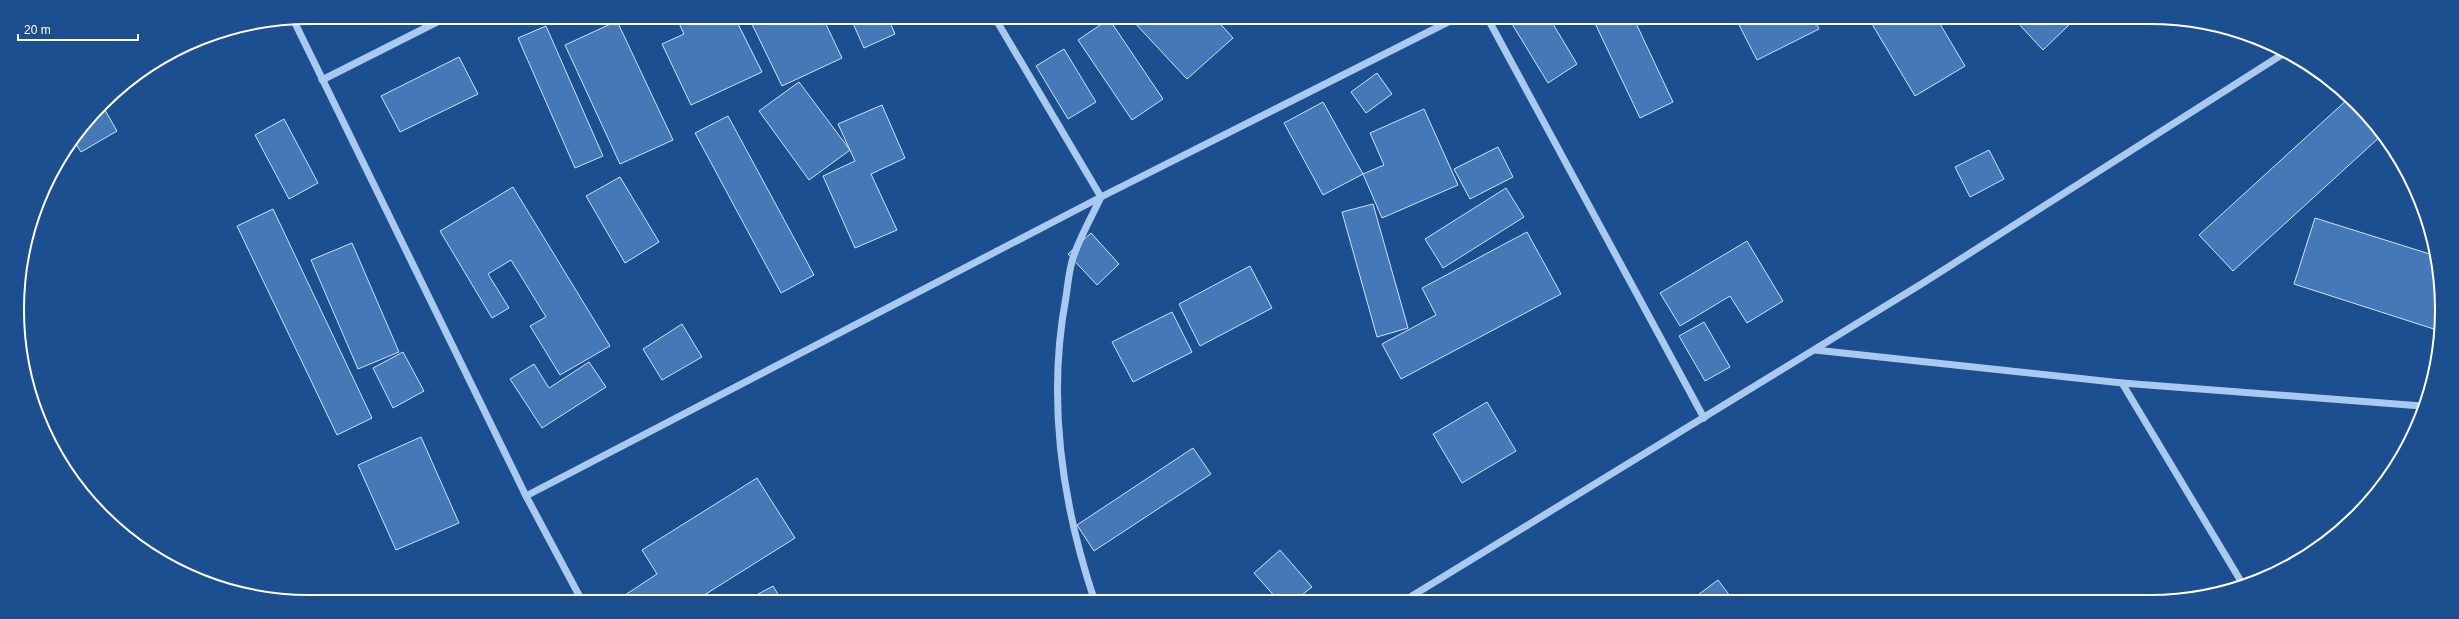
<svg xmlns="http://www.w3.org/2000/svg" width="2459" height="619" viewBox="0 0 2459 619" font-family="Helvetica,sans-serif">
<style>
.building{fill:#4478b7;stroke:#cfe3fa}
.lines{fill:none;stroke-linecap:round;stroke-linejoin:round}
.minor{stroke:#a9c9ee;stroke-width:7}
.rim{fill:none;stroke:#fff;stroke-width:2}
</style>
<rect width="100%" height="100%" fill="#1b4f8f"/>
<g class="building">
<path d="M 343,17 L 362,17 L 346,24 Z"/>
<path d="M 676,17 L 709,18 L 711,21 L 718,18 L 735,18 L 762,72 L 691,105 L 662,44 L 684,34 Z"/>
<path d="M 749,18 L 823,18 L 842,58 L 782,86 Z"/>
<path d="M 888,18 L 895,34 L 864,48 L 851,19 Z"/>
<path d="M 1136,18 L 1215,18 L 1233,38 L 1187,79 L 1133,21 Z"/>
<path d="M 1109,19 L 1163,99 L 1132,120 L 1078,40 Z"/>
<path d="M 1509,19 L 1550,19 L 1577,64 L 1548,83 Z"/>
<path d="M 1593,19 L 1634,19 L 1673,102 L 1640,118 Z"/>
<path d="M 1736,19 L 1814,19 L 1819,29 L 1757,60 Z"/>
<path d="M 1869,19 L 1937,19 L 1965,66 L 1915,96 Z"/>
<path d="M 2020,19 L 2075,19 L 2043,50 L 2017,22 Z"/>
<path d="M 617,21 L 673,140 L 620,164 L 565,45 Z"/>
<path d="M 546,26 L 603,156 L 575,168 L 518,38 Z"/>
<path d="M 224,31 L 166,59 L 198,39 Z"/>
<path d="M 1064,49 L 1096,102 L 1068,119 L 1036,66 Z"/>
<path d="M 459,57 L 478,94 L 400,132 L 381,96 Z"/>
<path d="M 1377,73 L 1392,94 L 1366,113 L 1351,92 Z"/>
<path d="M 799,82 L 850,150 L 809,180 L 759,111 Z"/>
<path d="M 2350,97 L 2383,134 L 2233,271 L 2199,235 Z"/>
<path d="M 1323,102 L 1363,174 L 1323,195 L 1284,123 Z"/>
<path d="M 102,105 L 117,131 L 81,152 L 73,139 Z"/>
<path d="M 882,105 L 905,158 L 871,174 L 897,230 L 855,248 L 823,176 L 855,161 L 838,124 Z"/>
<path d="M 1424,109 L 1458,185 L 1382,218 L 1363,174 L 1384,165 L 1370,133 Z"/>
<path d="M 728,116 L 814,275 L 781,293 L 695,133 Z"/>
<path d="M 284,119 L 318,183 L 289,199 L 255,135 Z"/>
<path d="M 1498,147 L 1513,177 L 1470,199 L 1454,169 Z"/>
<path d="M 1989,150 L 2004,179 L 1970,197 L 1955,167 Z"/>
<path d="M 620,177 L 659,242 L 625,263 L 586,196 Z"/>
<path d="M 513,187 L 610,346 L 560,375 L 530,326 L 546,317 L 511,260 L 488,274 L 509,308 L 492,318 L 440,231 Z"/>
<path d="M 1506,188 L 1524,217 L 1443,268 L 1425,239 Z"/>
<path d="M 1373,204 L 1408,328 L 1377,337 L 1342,212 Z"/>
<path d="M 273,209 L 372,418 L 337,435 L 237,226 Z"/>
<path d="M 2315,218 L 2436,256 L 2441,291 L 2440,331 L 2294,284 Z"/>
<path d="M 1527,232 L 1561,294 L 1401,379 L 1382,344 L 1436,315 L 1422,288 Z"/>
<path d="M 1091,233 L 1119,264 L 1097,285 L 1068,254 Z"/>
<path d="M 1747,241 L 1783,301 L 1747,323 L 1730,296 L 1680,326 L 1660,293 Z"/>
<path d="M 352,243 L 399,352 L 358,369 L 311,260 Z"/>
<path d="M 1250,266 L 1272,308 L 1200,346 L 1179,304 Z"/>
<path d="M 1172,312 L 1192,352 L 1133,382 L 1112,342 Z"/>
<path d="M 1704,322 L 1730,367 L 1705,381 L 1679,336 Z"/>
<path d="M 682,324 L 702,357 L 662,380 L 643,349 Z"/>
<path d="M 403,352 L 424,391 L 393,408 L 373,368 Z"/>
<path d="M 589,362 L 606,387 L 542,428 L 510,379 L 534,364 L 549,388 Z"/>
<path d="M 1487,402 L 1516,451 L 1462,483 L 1433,434 Z"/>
<path d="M 421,437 L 459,523 L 396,550 L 358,465 Z"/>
<path d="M 1193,448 L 1211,474 L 1094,551 L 1077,525 Z"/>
<path d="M 757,478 L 795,538 L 698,599 L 627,599 L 625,595 L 657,574 L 642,550 Z"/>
<path d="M 1280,550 L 1312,587 L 1297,599 L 1277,599 L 1254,573 Z"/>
<path d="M 1718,580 L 1733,600 L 1691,600 Z"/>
<path d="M 773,586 L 781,599 L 749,599 Z"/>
</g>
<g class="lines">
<g class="minor">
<path d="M 995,18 L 1101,197 C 1092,216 1081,235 1074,255 C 1069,268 1068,284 1066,297 C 1047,398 1062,503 1094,599"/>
<path d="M 293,19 L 526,496 L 581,599"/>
<path d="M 1488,19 L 1704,418"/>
<path d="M 322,80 L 447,17"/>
<path d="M 1815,350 L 2122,383 L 2422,406"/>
<path d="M 2122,383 L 2242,583"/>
<path d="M 526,496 L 1101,197 L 1454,19"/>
<path d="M 1407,599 L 1923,283 L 2286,52"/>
</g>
</g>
<path d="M0 0H2459V619H0ZM309 24H2150A285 285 0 0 1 2435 309V310A285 285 0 0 1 2150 595H309A285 285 0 0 1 24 310V309A285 285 0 0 1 309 24Z" fill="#1b4f8f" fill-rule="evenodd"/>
<path class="rim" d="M309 24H2150A285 285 0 0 1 2435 309V310A285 285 0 0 1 2150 595H309A285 285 0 0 1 24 310V309A285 285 0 0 1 309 24Z"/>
<path d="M18 34v6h120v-6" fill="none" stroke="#ffffff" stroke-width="2"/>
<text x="24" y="34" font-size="12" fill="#ffffff" stroke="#1b4f8f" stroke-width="3" paint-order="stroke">20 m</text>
</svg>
